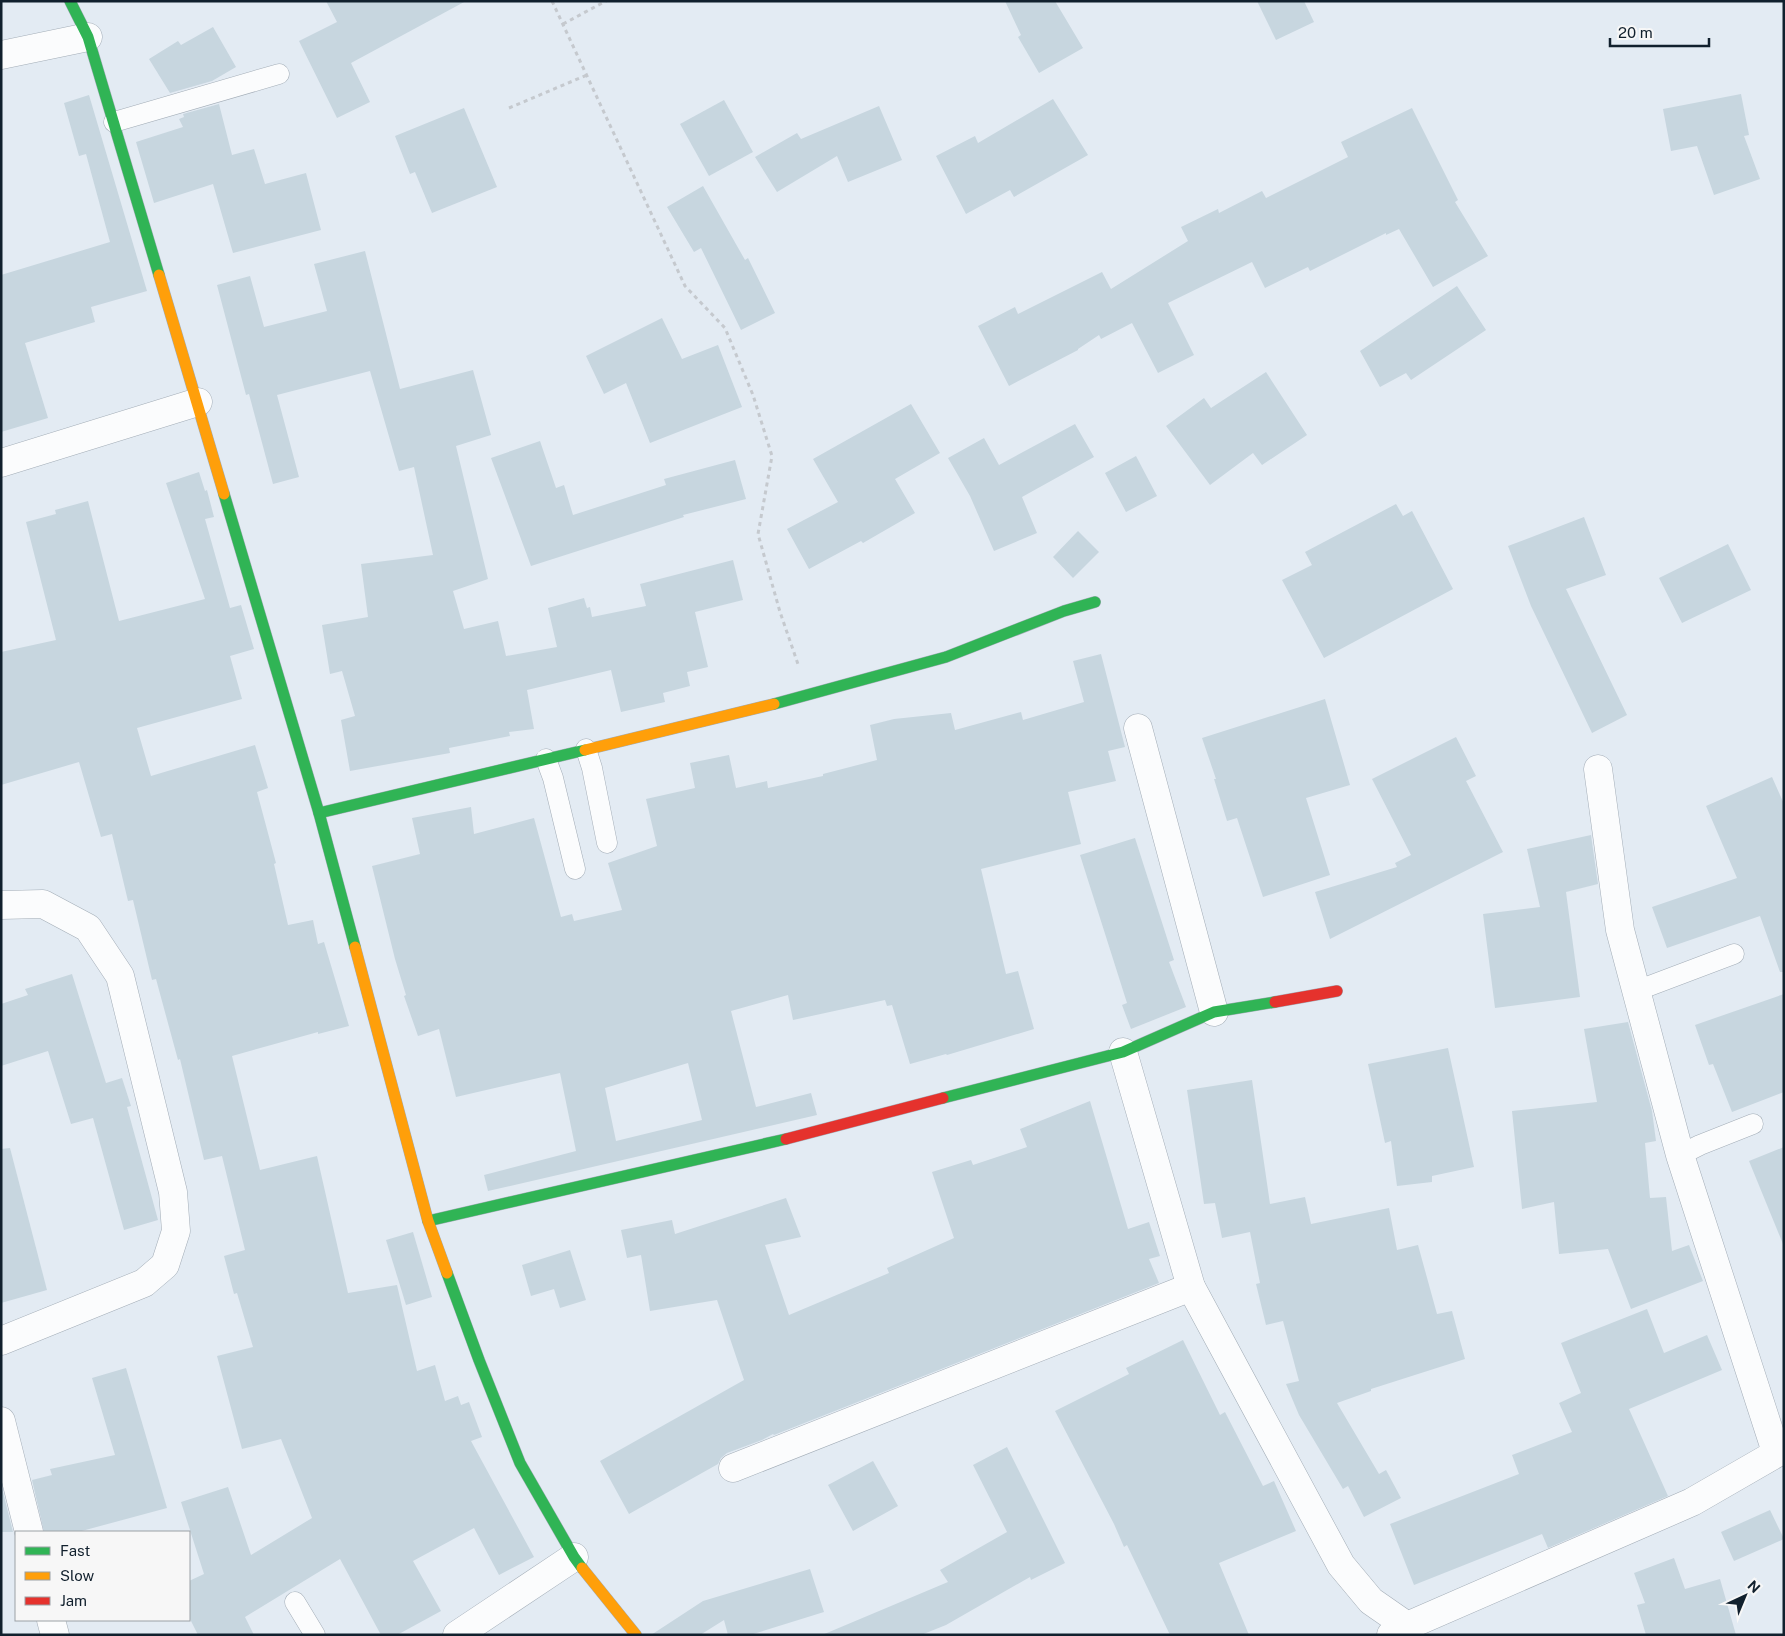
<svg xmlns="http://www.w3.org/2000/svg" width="1785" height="1636" viewBox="0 0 1785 1636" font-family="'Public Sans',sans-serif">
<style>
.building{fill:#c7d6df;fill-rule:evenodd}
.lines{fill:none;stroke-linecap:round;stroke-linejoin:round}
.lane-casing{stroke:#a3adb7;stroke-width:21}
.street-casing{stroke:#a3adb7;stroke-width:29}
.fast-casing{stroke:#a3adb7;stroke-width:12}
.slow-casing{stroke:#a3adb7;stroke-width:12}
.jam-casing{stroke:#a3adb7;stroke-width:12}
.path{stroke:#c5c9ce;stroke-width:3;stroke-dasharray:4 4;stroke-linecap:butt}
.lane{stroke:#fbfcfd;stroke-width:20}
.street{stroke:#fbfcfd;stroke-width:28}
.fast{stroke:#30b455;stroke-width:11}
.slow{stroke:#ff9f0a;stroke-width:11}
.jam{stroke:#e5322d;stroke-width:11}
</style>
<rect width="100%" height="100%" fill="#e3ebf3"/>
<g class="building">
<path d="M 326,1 L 466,1 L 351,63 L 370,102 L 337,118 L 299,41 L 337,22 Z"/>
<path d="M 1005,1 L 1055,1 L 1083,48 L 1039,73 L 1018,37 L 1021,35 Z"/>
<path d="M 1257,1 L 1304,1 L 1314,22 L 1276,40 Z"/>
<path d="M 213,27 L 236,67 L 212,81 L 170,93 L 149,59 L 178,41 L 181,45 Z"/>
<path d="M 1741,94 L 1749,135 L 1744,136 L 1760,179 L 1714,195 L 1697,146 L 1671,151 L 1663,109 Z"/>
<path d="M 89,95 L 147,291 L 91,307 L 95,322 L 25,343 L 48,418 L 1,432 L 1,275 L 110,242 L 86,154 L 79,156 L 64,103 Z"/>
<path d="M 1053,99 L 1088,155 L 1014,197 L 1010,190 L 966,214 L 936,156 L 975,136 L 978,143 Z"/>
<path d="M 724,100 L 753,152 L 709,176 L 680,124 Z"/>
<path d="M 219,104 L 232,155 L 254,149 L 265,184 L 306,173 L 321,230 L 233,253 L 213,184 L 154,203 L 136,142 L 183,127 L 179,119 L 184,117 L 183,114 Z"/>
<path d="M 879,106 L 902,160 L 848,182 L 837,156 L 777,192 L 755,157 L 797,133 L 801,139 Z"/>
<path d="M 464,108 L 497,187 L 432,213 L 415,172 L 410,174 L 395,136 Z"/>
<path d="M 1412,108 L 1458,200 L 1455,202 L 1488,256 L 1433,287 L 1399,229 L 1386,235 L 1386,233 L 1310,271 L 1308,267 L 1265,288 L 1252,262 L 1168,303 L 1194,355 L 1158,373 L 1132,323 L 1101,339 L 1099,335 L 1078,349 L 1078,350 L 1009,386 L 978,326 L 1015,307 L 1018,314 L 1102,272 L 1111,289 L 1188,241 L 1181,227 L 1218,209 L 1219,213 L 1262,191 L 1266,198 L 1348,157 L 1341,142 Z"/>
<path d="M 703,186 L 745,260 L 748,258 L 775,313 L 741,330 L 701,248 L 694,252 L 667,207 Z"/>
<path d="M 365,251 L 400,389 L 473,370 L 491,435 L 456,446 L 488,579 L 453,591 L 464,629 L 498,621 L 506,656 L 557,647 L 548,608 L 584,598 L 587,608 L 590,607 L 592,617 L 646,606 L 640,584 L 733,560 L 743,600 L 695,612 L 708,667 L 687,672 L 690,686 L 663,693 L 665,702 L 621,712 L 611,670 L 527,690 L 534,729 L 509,732 L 510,736 L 449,748 L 450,753 L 350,771 L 341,720 L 355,716 L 342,671 L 330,674 L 322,625 L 368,617 L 361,564 L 433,555 L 414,467 L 399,471 L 370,371 L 277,395 L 299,477 L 273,484 L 249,394 L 246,395 L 217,285 L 250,276 L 264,327 L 327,311 L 314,264 Z"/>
<path d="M 1457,286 L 1486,330 L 1411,380 L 1406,373 L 1380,387 L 1360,351 Z"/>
<path d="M 662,318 L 682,359 L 718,345 L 742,407 L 650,443 L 626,383 L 604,394 L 586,356 Z"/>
<path d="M 1266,372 L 1307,435 L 1262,465 L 1253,453 L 1210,485 L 1166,426 L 1204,398 L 1211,408 Z"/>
<path d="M 911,404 L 940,453 L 895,479 L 915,513 L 863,543 L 861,541 L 809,569 L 787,529 L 838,502 L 813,459 Z"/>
<path d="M 1075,424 L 1094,457 L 1022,497 L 1037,533 L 994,551 L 970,496 L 948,458 L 984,438 L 999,465 Z"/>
<path d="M 540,441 L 556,488 L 564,485 L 573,515 L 666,485 L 664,479 L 735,460 L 746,499 L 683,515 L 684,517 L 531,566 L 491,458 Z"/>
<path d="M 1136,456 L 1157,496 L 1126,512 L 1105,473 Z"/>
<path d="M 199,472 L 205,491 L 207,490 L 214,517 L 205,519 L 230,608 L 241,605 L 254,649 L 230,656 L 242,699 L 137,728 L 151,776 L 255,745 L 268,788 L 257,792 L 276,863 L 274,864 L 288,925 L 313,920 L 318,944 L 324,942 L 349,1026 L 318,1034 L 318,1032 L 232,1056 L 260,1170 L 317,1156 L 348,1293 L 397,1285 L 417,1371 L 435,1365 L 445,1401 L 458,1396 L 461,1405 L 469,1402 L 482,1437 L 471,1441 L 534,1557 L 499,1575 L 474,1528 L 413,1561 L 441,1611 L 397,1635 L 381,1635 L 340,1559 L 245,1617 L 254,1635 L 198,1635 L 189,1617 L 189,1581 L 204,1574 L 181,1502 L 228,1487 L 251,1555 L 312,1518 L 281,1439 L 242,1449 L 217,1356 L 253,1347 L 237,1293 L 234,1294 L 224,1256 L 245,1250 L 222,1156 L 204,1160 L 180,1059 L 178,1060 L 156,979 L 152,980 L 133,900 L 128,901 L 112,834 L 101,837 L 79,762 L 1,785 L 1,652 L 56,640 L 26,522 L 56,514 L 55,510 L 88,501 L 119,621 L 205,599 L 166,483 Z"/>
<path d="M 1396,504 L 1403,516 L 1412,511 L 1453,589 L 1324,658 L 1282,580 L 1312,565 L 1305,552 Z"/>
<path d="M 1584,517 L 1606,575 L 1566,589 L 1627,715 L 1592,733 L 1531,606 L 1508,546 Z"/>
<path d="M 1078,531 L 1099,552 L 1073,578 L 1053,557 Z"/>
<path d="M 1728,544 L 1751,590 L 1682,623 L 1659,578 Z"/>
<path d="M 1101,654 L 1125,747 L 1108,751 L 1116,781 L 1068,792 L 1081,844 L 981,869 L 1006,974 L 1018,971 L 1034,1029 L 947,1055 L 946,1054 L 910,1064 L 892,1005 L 887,1006 L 885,1000 L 793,1020 L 788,995 L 731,1011 L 756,1107 L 811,1093 L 817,1115 L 488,1191 L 484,1175 L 576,1151 L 560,1073 L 456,1097 L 439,1029 L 418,1036 L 404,996 L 406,995 L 395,959 L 372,866 L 420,854 L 412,818 L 471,807 L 474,834 L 534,818 L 561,917 L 572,914 L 574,921 L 622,910 L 608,863 L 657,846 L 646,799 L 695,788 L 690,763 L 729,755 L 736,788 L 767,781 L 768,788 L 823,776 L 823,774 L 877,760 L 870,725 L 894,719 L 951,713 L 955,730 L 1021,712 L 1023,720 L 1084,702 L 1073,661 ZM 688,1063 L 702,1120 L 616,1141 L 605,1088 Z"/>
<path d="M 1325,699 L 1350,785 L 1306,798 L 1330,875 L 1263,897 L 1237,818 L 1227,821 L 1214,779 L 1216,779 L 1202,738 Z"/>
<path d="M 1456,737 L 1476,776 L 1466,781 L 1503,852 L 1330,939 L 1315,892 L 1397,867 L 1395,863 L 1411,855 L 1372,779 Z"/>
<path d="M 1772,777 L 1784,804 L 1784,972 L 1780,972 L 1760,916 L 1667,948 L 1652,907 L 1737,878 L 1706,806 Z"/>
<path d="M 1591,835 L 1598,884 L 1566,892 L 1580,997 L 1495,1008 L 1483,914 L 1540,907 L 1527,849 Z"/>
<path d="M 1135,838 L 1174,960 L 1169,962 L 1186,1007 L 1131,1029 L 1122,1005 L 1127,1003 L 1080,855 Z"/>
<path d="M 72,974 L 106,1083 L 122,1078 L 131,1106 L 127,1107 L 158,1220 L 124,1230 L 93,1118 L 71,1124 L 48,1051 L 1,1066 L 1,1004 L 28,995 L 25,989 Z"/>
<path d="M 1784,994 L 1784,1092 L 1732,1112 L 1713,1064 L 1709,1065 L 1695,1025 Z"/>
<path d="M 1628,1022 L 1652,1111 L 1656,1141 L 1645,1143 L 1650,1198 L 1666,1197 L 1672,1251 L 1689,1245 L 1703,1281 L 1631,1309 L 1608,1249 L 1559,1254 L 1554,1202 L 1522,1209 L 1512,1111 L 1597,1102 L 1584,1029 Z"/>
<path d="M 1448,1048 L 1474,1167 L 1432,1176 L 1432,1182 L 1397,1186 L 1391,1141 L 1385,1143 L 1368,1064 Z"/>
<path d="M 1252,1080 L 1270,1204 L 1305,1197 L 1311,1224 L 1389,1208 L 1397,1250 L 1418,1245 L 1437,1314 L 1452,1311 L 1465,1359 L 1371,1389 L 1371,1391 L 1337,1403 L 1379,1474 L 1386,1470 L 1401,1498 L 1364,1517 L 1348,1486 L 1343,1489 L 1299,1415 L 1286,1384 L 1299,1381 L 1283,1321 L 1266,1325 L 1256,1284 L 1260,1283 L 1250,1232 L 1222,1238 L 1215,1203 L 1204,1204 L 1187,1090 Z"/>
<path d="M 1090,1101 L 1128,1229 L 1149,1222 L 1160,1256 L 1149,1259 L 1159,1283 L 774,1435 L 773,1434 L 762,1440 L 727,1453 L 721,1458 L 718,1464 L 629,1514 L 600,1461 L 744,1380 L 717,1300 L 650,1311 L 641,1255 L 627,1258 L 621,1230 L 672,1220 L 675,1234 L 786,1198 L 801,1237 L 765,1245 L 789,1315 L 889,1273 L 887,1268 L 954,1238 L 932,1172 L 971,1160 L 973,1165 L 1027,1147 L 1020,1129 Z"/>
<path d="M 1784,1147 L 1784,1243 L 1783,1244 L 1749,1161 Z"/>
<path d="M 10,1148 L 47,1290 L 1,1303 L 1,1149 Z"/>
<path d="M 413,1232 L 432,1297 L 406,1305 L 386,1240 Z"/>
<path d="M 570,1250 L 586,1300 L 560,1308 L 554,1289 L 531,1296 L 522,1265 Z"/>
<path d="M 1647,1309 L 1664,1353 L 1707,1335 L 1722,1370 L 1629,1409 L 1668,1496 L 1548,1548 L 1542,1534 L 1414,1585 L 1390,1524 L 1519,1474 L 1512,1455 L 1572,1432 L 1559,1403 L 1581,1393 L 1561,1343 Z"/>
<path d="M 1183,1340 L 1220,1415 L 1225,1412 L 1263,1486 L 1274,1481 L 1296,1531 L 1219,1563 L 1249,1635 L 1170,1635 L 1127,1545 L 1124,1547 L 1114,1524 L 1055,1411 L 1129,1374 L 1126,1368 Z"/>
<path d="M 126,1368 L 167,1508 L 78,1532 L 44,1532 L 32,1480 L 52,1475 L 50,1469 L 115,1455 L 92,1378 Z"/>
<path d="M 1007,1447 L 1065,1563 L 1031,1580 L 1030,1577 L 946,1625 L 921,1635 L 822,1635 L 948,1582 L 940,1570 L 1007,1532 L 973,1465 Z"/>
<path d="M 873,1461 L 898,1506 L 853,1531 L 828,1485 Z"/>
<path d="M 1,1488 L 2,1488 L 13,1532 L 1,1532 Z"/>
<path d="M 1770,1510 L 1784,1539 L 1734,1561 L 1721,1532 Z"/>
<path d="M 1674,1558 L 1685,1589 L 1720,1579 L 1736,1635 L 1646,1635 L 1637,1605 L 1645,1603 L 1634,1573 Z"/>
<path d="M 810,1569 L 824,1612 L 750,1635 L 728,1635 L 724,1620 L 700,1635 L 651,1635 L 703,1601 Z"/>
</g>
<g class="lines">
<g class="lane-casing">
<g id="lane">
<path d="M 114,122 L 279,74"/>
<path d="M 586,749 L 592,768 L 607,843"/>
<path d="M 546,759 L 553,778 L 575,869"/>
<path d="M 1636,991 L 1734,954"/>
<path d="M 1680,1155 L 1700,1145 L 1753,1124"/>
<path d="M 295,1602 L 315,1635"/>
</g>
</g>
<g class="street-casing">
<g id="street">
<path d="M 1,55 L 88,37"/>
<path d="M 1,463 L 198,402"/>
<path d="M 1138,728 L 1214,1012"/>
<path d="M 1598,769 L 1620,930 L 1680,1155 L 1776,1452"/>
<path d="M 1,905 L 43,904 L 88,928 L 120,976 L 173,1192 L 176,1231 L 165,1265 L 144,1283 L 1,1341"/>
<path d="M 1123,1052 L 1191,1287 L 1341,1565 L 1371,1601 L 1407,1626 L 1409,1635"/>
<path d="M 1,1421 L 29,1532"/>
<path d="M 733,1468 L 1191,1287"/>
<path d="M 51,1620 L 55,1635"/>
<path d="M 457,1635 L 574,1557"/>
<path d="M 1391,1635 L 1407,1626 L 1692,1502 L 1784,1449"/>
</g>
</g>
<g class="fast-casing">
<g id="fast">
<path d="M 70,1 L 88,37 L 159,275"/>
<path d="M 224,494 L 319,813 L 355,947"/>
<path d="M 774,704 L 946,657 L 1064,611 L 1095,602"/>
<path d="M 319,813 L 585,750"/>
<path d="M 943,1098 L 1123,1052 L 1214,1012 L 1275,1002"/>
<path d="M 428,1221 L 786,1139"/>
<path d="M 447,1273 L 479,1360 L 520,1463 L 574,1557 L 582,1568"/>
</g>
</g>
<g class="slow-casing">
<g id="slow">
<path d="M 159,275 L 224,494"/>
<path d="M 585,750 L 774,704"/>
<path d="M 355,947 L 428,1221 L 447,1273"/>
<path d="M 582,1568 L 636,1635"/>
</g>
</g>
<g class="jam-casing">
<g id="jam">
<path d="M 1275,1002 L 1337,991"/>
<path d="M 786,1139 L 943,1098"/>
</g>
</g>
<g class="path">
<path d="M 552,1 L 685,286 L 725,328 L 753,395 L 772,456 L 758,534 L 780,612 L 799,667"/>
<path d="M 563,24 L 606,1"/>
<path d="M 509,108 L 587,75"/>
</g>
<use href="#lane" class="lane"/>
<use href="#street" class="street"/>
<use href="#fast" class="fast"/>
<use href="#slow" class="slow"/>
<use href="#jam" class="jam"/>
</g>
<rect width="1785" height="1636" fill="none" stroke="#11202d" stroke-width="5"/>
<rect x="15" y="1531" width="175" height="90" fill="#f7f7f7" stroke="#9ba1a6"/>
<rect x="25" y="1547" width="25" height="8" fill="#30b455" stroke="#9ba1a6"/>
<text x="60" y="1556" font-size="15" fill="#11202d">Fast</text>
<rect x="25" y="1572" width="25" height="8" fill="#ff9f0a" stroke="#9ba1a6"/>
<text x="60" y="1581" font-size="15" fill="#11202d">Slow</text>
<rect x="25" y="1597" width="25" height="8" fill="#e5322d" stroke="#9ba1a6"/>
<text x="60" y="1606" font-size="15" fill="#11202d">Jam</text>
<g transform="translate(1745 1596) rotate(44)" stroke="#f7f7f7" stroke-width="4" paint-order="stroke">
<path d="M0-4L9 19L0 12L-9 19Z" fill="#11202d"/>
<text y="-8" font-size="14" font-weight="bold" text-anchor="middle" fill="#11202d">N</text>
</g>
<path d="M1610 38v8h99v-8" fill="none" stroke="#11202d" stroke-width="2.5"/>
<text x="1618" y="38" font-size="15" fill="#11202d" stroke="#f7f7f7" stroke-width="4" paint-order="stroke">20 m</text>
</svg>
